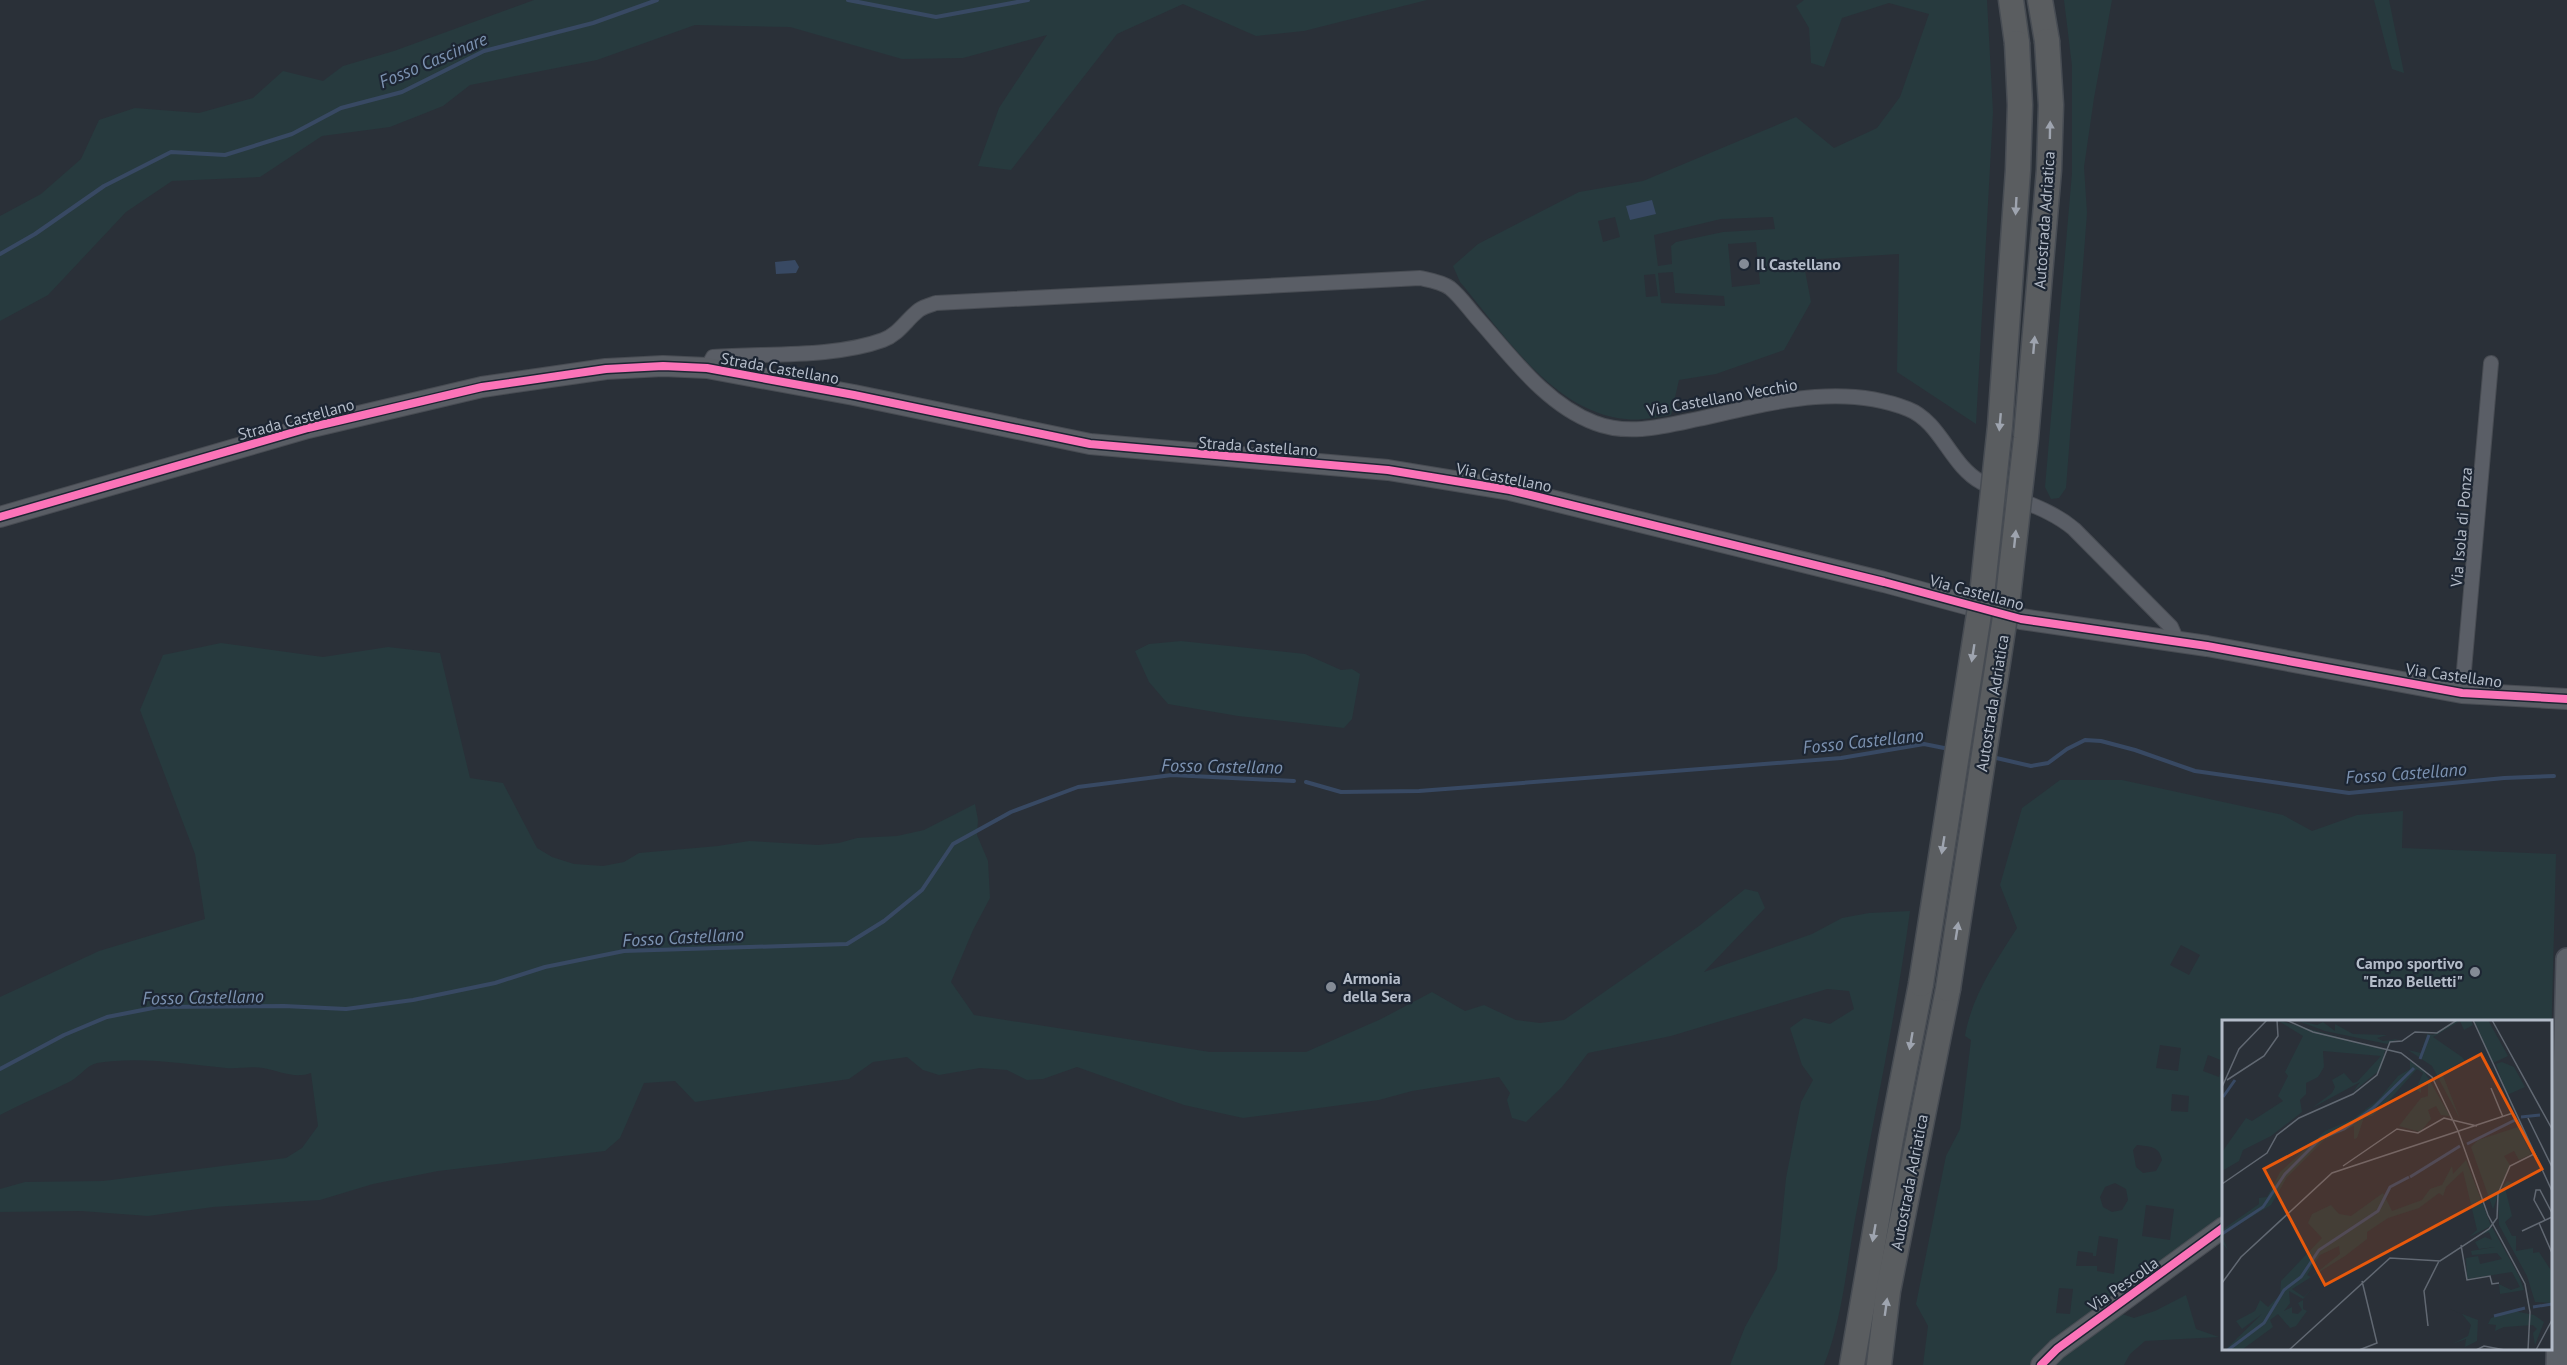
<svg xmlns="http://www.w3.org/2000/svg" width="2567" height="1365" viewBox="0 0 2567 1365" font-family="'PT Sans',sans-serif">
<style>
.green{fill:#273a3e;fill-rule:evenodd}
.water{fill:#384963}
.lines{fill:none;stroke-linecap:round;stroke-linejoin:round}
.stream{stroke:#384963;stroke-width:4}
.street-casing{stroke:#484c53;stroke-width:16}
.secondary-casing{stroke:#484c53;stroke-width:22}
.primary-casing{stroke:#484c55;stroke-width:24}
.highway-casing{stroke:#474c53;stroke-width:27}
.street{stroke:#5a5e66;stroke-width:14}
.secondary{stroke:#595d64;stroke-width:20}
.primary{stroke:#5c6168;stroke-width:21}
.highway{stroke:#5a5d60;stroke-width:24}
.highway-bridge-casing{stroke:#474c53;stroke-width:27;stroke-linecap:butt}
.highway-bridge{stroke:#5a5d60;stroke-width:24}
.cycleway-casing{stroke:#1d2633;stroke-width:11}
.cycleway{stroke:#fb73b8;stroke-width:8}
.oneway{fill:#9ea4af}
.poi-dot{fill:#848b96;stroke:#1d2633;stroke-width:2}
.labels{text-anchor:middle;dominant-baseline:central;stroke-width:4.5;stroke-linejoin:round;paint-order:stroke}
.street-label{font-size:16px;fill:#b4bcc9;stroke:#1d2633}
.poi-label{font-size:16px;font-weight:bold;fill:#b4bcc9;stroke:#1d2633;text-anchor:start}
.water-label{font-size:18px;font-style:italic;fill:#7c92b1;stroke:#1d2633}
.inset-river{fill:none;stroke:#384963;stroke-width:3}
.inset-road{fill:none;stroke:#616872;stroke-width:1.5}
.view{fill:#e8590c;fill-opacity:0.15;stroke:#e8590c;stroke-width:3}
.inset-edge{fill:none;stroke:#b4bcc9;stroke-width:3}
</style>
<rect width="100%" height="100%" fill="#2a3038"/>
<g class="green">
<path d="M 534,0 L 1427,0 L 1304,31 L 1256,36 L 1183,4 L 1117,34 L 1011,170 L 978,166 L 999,108 L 1047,35 L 963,58 L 902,59 L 790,27 L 695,25 L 597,60 L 470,85 L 443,106 L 390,127 L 322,136 L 260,177 L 172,181 L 126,212 L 48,295 L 0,321 L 0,216 L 41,194 L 81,159 L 99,120 L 135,108 L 199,113 L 253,98 L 283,71 L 323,81 L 343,66 L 394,51 Z"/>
<path d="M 1804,0 L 1987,0 L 1993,112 L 1976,424 L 1897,372 L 1899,254 L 1803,260 L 1811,302 L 1784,350 L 1716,374 L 1679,380 L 1671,415 C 1657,417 1640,421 1626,419 C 1554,413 1503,333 1460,282 L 1453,266 L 1478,244 L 1579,192 L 1643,181 L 1796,117 L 1834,148 L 1877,128 L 1900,97 L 1929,14 L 1889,3 L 1842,18 L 1824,67 L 1811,63 L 1809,28 L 1796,6 ZM 1615,217 L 1620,237 L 1603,242 L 1598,221 ZM 1773,217 L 1775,229 L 1723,232 L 1676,242 L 1671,246 L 1672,264 L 1658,266 L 1654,235 L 1721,219 ZM 1756,242 L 1760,284 L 1732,287 L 1728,244 ZM 1673,272 L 1675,293 L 1724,296 L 1725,306 L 1661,303 L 1658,273 ZM 1655,274 L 1658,296 L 1646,297 L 1644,275 Z"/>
<path d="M 2064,0 L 2112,0 L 2094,98 L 2084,167 L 2087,213 L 2066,488 L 2059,498 L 2051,499 L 2045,487 L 2072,173 L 2072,66 Z"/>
<path d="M 2374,0 L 2389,0 L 2404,73 L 2392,69 Z"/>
<path d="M 1181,641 L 1305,654 L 1341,670 L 1352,669 L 1360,674 L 1352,719 L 1344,728 L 1238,716 L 1168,704 L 1149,682 L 1135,651 L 1149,644 Z"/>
<path d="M 221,643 L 323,657 L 388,647 L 440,653 L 470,778 L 503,783 L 537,848 L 552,857 L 574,864 L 603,866 L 624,862 L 639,853 L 718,846 L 749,841 L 818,845 L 839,843 L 857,838 L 897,836 L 924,830 L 975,804 L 978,820 L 977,835 L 988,861 L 990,898 L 973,930 L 951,982 L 974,1015 L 1210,1052 L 1306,1052 L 1381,1019 L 1432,992 L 1465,1011 L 1484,1005 L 1516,1020 L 1540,1023 L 1564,1020 L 1699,926 L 1745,889 L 1758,892 L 1765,908 L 1704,972 L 1812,934 L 1842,918 L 1869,913 L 1910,911 C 1897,1009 1876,1106 1858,1204 C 1847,1257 1844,1315 1824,1365 L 1730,1365 L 1745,1327 L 1777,1269 L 1786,1178 L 1801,1102 L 1813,1080 L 1802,1065 L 1790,1028 L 1804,1018 L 1830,1024 L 1854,1009 L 1849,991 L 1827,989 L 1671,1036 L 1588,1053 L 1562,1087 L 1526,1122 L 1512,1118 L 1507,1100 L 1510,1093 L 1499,1077 L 1412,1091 L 1379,1100 L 1243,1118 L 1184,1105 L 1077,1067 L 1043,1079 L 1027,1080 L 1007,1070 L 980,1068 L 939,1075 L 923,1070 L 907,1057 L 873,1062 L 849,1079 L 695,1102 L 675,1081 L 644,1083 L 620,1138 L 605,1151 L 438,1171 L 373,1184 L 320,1200 L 213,1207 L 148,1216 L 81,1211 L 0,1212 L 0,1189 L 25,1182 L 103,1181 L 286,1158 L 302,1148 L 318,1126 L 311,1073 C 294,1079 280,1071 263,1068 C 251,1066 238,1069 226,1068 C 183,1064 140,1056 97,1063 C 87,1065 80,1076 71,1081 C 47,1093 23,1103 0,1115 L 0,997 L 99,951 L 205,919 L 195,854 L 140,710 L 163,655 Z"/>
<path d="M 2060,780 L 2122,780 L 2283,815 L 2312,831 L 2357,815 L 2403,811 L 2402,848 L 2556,854 L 2551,1046 L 2550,1022 L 2224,1022 L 2223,1061 L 2208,1055 L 2203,1071 L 2219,1077 L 2223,1064 L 2223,1217 L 2113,1299 L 2066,1330 L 2032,1365 L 1923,1365 L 1928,1326 L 1916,1304 L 1946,1156 L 1960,1129 L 1971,1040 L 1965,1036 C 1972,995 1995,963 2017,928 L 2000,885 L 2022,808 ZM 2181,945 L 2200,955 L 2189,975 L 2170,965 ZM 2160,1045 L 2181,1048 L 2178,1071 L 2156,1068 ZM 2172,1094 L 2189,1096 L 2188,1112 L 2171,1111 ZM 2137,1145 C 2149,1147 2159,1145 2162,1160 L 2156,1171 L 2143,1173 L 2136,1167 L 2133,1150 ZM 2115,1183 L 2126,1189 L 2128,1200 L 2122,1210 L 2112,1212 L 2103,1207 L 2100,1197 L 2105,1187 ZM 2146,1205 L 2174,1209 L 2170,1240 L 2142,1236 ZM 2099,1236 L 2118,1239 L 2114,1274 L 2097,1271 L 2097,1266 L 2076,1266 L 2078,1251 L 2093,1253 L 2093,1256 L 2096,1256 ZM 2059,1288 L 2073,1289 L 2070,1314 L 2056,1313 Z"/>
<path d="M 2186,1295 L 2196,1329 L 2219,1337 L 2145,1341 L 2130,1354 L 2124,1365 L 2053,1365 L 2081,1339 L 2119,1313 L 2134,1318 L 2155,1311 Z"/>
</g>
<g class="water">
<path d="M 1652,200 L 1656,214 L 1630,220 L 1626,206 Z"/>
<path d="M 795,260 L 799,267 L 796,273 L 776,274 L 775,262 Z"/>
</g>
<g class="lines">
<g class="stream">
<path d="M 848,0 L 936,17 L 1028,0"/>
<path d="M 0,254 L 35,234 L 104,186 L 171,152 L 225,155 L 292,134 L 341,108 L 402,92 L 484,51 L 593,23 L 657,0"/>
<path d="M 1992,757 L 2031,766 L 2048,763 L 2067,749 L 2085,740 L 2101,741 L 2135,750 L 2195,771 L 2349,793 L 2504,778 L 2554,776"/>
<path d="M 1306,782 L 1341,792 L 1419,791 L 1841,758 L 1924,744 L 1949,749"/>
<path d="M 0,1069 L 64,1035 L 107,1017 L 158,1007 L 284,1006 L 346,1009 L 413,1000 L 495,983 L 545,967 L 624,951 L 847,944 L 884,921 L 922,890 L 953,844 L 1011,812 L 1078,787 L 1172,775 L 1294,781"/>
</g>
<g class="street-casing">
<g id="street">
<path d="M 707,368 L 713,357 C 765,353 834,358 883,340 C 899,334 906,320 919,310 C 923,307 930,305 936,303 L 1420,278 C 1429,280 1442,282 1450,288 C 1460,296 1469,309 1477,318 C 1511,356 1546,405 1595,423 C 1628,436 1665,426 1698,419 C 1767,404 1839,382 1908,409 C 1941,422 1950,465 1981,482 C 2012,500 2047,506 2074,529 L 2171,627 L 2177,641"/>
<path d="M 2462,693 L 2491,363"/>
</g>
</g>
<g class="secondary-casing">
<g id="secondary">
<path d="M 0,517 L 308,428 L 482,387 L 606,369 L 663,366 L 707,368 L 854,395 L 1090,444 L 1388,470 L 1510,490 L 1884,582 L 2021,619 L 2207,646 L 2462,693 L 2567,699"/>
<path d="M 2041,1365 L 2057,1349 L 2224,1227"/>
</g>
</g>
<g class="primary-casing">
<path id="primary" d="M 2557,1365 L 2567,959"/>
</g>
<g class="highway-casing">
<g id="highway">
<path d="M 2011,0 L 2017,43"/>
<path d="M 2040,0 L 2047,41"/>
<path d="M 1852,1365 L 1891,1139 L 1921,984"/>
<path d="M 1879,1365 L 1888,1291 L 1948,989"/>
</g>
</g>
<use href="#street" class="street"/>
<use href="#secondary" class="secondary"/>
<use href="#primary" class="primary"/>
<use href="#highway" class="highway"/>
<g class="highway-bridge-casing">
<g id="highway-bridge">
<path d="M 1921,984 L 1982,595 L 2000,426 L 2018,170 L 2020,105 L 2017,43"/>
<path d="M 1948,989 L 2008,597 L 2026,438 L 2049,170 L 2051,105 L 2047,41"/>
</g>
</g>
<use href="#highway-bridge" class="highway-bridge"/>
<g class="cycleway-casing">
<g id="cycleway">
<path d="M 0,517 L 308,428 L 482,387 L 606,369 L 663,366 L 707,368 L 854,395 L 1090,444 L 1388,470 L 1510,490 L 1884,582 L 2021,619 L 2207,646 L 2462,693 L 2567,699"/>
<path d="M 2041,1365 L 2057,1349 L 2224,1227"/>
</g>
</g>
<use href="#cycleway" class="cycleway"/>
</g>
<defs><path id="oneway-solid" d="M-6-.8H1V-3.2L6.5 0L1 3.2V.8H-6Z" transform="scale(1.5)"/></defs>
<g class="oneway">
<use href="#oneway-solid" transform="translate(2050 130) rotate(-89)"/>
<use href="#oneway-solid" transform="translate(2016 206) rotate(93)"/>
<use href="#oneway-solid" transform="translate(2034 345) rotate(-85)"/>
<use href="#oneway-solid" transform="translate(2000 422) rotate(95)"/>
<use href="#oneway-solid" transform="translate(2015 539) rotate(-84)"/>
<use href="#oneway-solid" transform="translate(1973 653) rotate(99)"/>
<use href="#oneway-solid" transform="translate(1943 845) rotate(99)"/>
<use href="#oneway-solid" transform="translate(1957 931) rotate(-81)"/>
<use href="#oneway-solid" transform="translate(1911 1041) rotate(100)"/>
<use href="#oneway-solid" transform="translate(1874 1233) rotate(100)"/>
<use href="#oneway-solid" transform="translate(1886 1307) rotate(-82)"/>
</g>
<g class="poi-dot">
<circle cx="1744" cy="264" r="6"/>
<circle cx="2475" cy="972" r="6"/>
<circle cx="1331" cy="987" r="6"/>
</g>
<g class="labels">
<g class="street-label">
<text transform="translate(2044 220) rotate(-86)">Autostrada Adriatica</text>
<text transform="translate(780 368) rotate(10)">Strada Castellano</text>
<text transform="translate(1722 397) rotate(-10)">Via Castellano Vecchio</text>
<text transform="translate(296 419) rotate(-15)">Strada Castellano</text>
<text transform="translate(1258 446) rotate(4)">Strada Castellano</text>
<text transform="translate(1504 477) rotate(11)">Via Castellano</text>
<text transform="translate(2461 527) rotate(-85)">Via Isola di Ponza</text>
<text transform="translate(1977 592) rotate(15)">Via Castellano</text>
<text transform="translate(2454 675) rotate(8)">Via Castellano</text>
<text transform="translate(1992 703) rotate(-81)">Autostrada Adriatica</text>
<text transform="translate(1909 1182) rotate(-79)">Autostrada Adriatica</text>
<text transform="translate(2123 1284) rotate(-35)">Via Pescolla</text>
</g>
<g class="poi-label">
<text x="1756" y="264">Il Castellano</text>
<text x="2463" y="963" text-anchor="end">Campo sportivo<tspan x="2463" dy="18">"Enzo Belletti"</tspan></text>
<text x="1343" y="978">Armonia<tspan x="1343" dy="18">della Sera</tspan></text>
</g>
<g class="water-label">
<text transform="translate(433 60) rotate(-23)">Fosso Cascinare</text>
<text transform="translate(1863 741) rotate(-6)">Fosso Castellano</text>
<text transform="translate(1222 766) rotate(1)">Fosso Castellano</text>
<text transform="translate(2406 773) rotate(-4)">Fosso Castellano</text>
<text transform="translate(683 937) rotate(-3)">Fosso Castellano</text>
<text transform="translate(203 997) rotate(-1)">Fosso Castellano</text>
</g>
</g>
<g transform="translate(2222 1020)">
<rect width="330" height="330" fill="#2a3038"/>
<path d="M 55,0 L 163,30 L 159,49 L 131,72 L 138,62 L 90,88 L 110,73 L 113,67 L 110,60 L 122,53 L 131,63 L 135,62 L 159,36 L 101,31 L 102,47 L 96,57 L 84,63 L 84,74 L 78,80 L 80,92 L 49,116 L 21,130 L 17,141 L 0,151 L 0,132 L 24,98 L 30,101 L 61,81 L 56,76 L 66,56 L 63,52 L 81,16 ZM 74,0 L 95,5 L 101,2 L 113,11 L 113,4 L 131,14 L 165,15 L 155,18 L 161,21 L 176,19 L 165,24 L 103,11 ZM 236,0 L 249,0 L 251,5 L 242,10 L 238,1 L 211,17 L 240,37 L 248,47 L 241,41 L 220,53 L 238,99 L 210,46 L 186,30 L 199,33 L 205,14 L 211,15 ZM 252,0 L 266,0 L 286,36 L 271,43 ZM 188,41 L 202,51 L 228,96 L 219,95 L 214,86 L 206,90 L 209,99 L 198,112 L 177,106 L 199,78 L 206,76 L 206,64 L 199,68 L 199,73 L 194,69 L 201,53 L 195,49 L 163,85 L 150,96 L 142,97 L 135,118 L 132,119 L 132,106 L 102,120 L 65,157 L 49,185 L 3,213 L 1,219 L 6,230 L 0,223 L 0,210 L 37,184 L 37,178 L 45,177 L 58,152 L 103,111 L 131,99 L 156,80 L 176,56 L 188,49 ZM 280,42 L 292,47 L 303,67 L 285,75 L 274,44 ZM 296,107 L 309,134 L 297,140 L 292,131 L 282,136 L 288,145 L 271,189 L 249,127 L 256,120 ZM 244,140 L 269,206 L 247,217 L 255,210 L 241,151 L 224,167 L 221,176 L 217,173 L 197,188 L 166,198 L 145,212 L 145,219 L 123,236 L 70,269 L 82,277 L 90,269 L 81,279 L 67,271 L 68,283 L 62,291 L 70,287 L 70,293 L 76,294 L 80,290 L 76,283 L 81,280 L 81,289 L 85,291 L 74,306 L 68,308 L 56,294 L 48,300 L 51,307 L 21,329 L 3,330 L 40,294 L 20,309 L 14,301 L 33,291 L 38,280 L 46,287 L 58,275 L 59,261 L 100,218 L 86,203 L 90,194 L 109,185 L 117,194 L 129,196 L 161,173 L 170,191 L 200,180 L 208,169 L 220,165 L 230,146 L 231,154 ZM 117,226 L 118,234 L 89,257 L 85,255 L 98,235 ZM 285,161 L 290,163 L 283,168 L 290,196 L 283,202 L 290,216 L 294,216 L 294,231 L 311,228 L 311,233 L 317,232 L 330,252 L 330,283 L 313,282 L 305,256 L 277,205 L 276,175 ZM 270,207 L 297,256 L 302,270 L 278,274 L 277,264 L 289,270 L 298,267 L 290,252 L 245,259 L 244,238 L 256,236 L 258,244 L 280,239 L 275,233 L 250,235 L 249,231 L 273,227 L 257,229 L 253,222 L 263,217 L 270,220 L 267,212 L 258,215 ZM 227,289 L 256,300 L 255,321 L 243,327 L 244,319 L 230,324 L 246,316 L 249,305 L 240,294 ZM 292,291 L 312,295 L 322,302 L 313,325 L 311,313 L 315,309 L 311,305 L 282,307 L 273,311 L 274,305 L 266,304 L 269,298 Z" fill="#273a3e" fill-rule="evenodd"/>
<path class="inset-river" d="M 198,39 L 207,15M 1,77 L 13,60M 299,97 L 318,95M 245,124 L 293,100M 188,157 L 238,126M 0,214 L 41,187 L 63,154 L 99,118 L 122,109 L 151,88 L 192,48M 311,287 L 330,284M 272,296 L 303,288M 6,330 L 42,303 L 62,270 L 79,257 L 97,230 L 156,191 L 168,167 L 187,157"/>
<path class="inset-road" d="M 64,0 L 91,12 L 179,33 L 210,57 L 236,111 L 266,195 L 303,264 L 308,292 L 306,330M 251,0 L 330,171M 270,0 L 330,109M 5,60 L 42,36 L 56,16 L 55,0M 0,67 L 17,29 L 45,0M 269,68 L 281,97M 306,98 L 330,147M 121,146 L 175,109 L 196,113 L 222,98 L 255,106M 0,164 L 45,133 L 55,115 L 77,98 L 131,74 L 155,55 L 168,22 L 180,21 L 193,12 L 215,13 L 235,0M 323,200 L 312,180 L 314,170 L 318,170 L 330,193M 317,203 L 330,233M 300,211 L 330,197M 239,225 L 245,260 L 268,256 L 270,264 L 277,263M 0,263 L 19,237 L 110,153 L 291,93M 206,306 L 202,271 L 217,241M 67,330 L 168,238 L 218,241 L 267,209 L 275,198 L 276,174 L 288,146 L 312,134M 137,330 L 155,323 L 140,261M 254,330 L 262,326 L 283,330M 314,330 L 330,300"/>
<path class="view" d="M 259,34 L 320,149 L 103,265 L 42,149 Z"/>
<rect width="330" height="330" class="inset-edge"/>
</g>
</svg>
